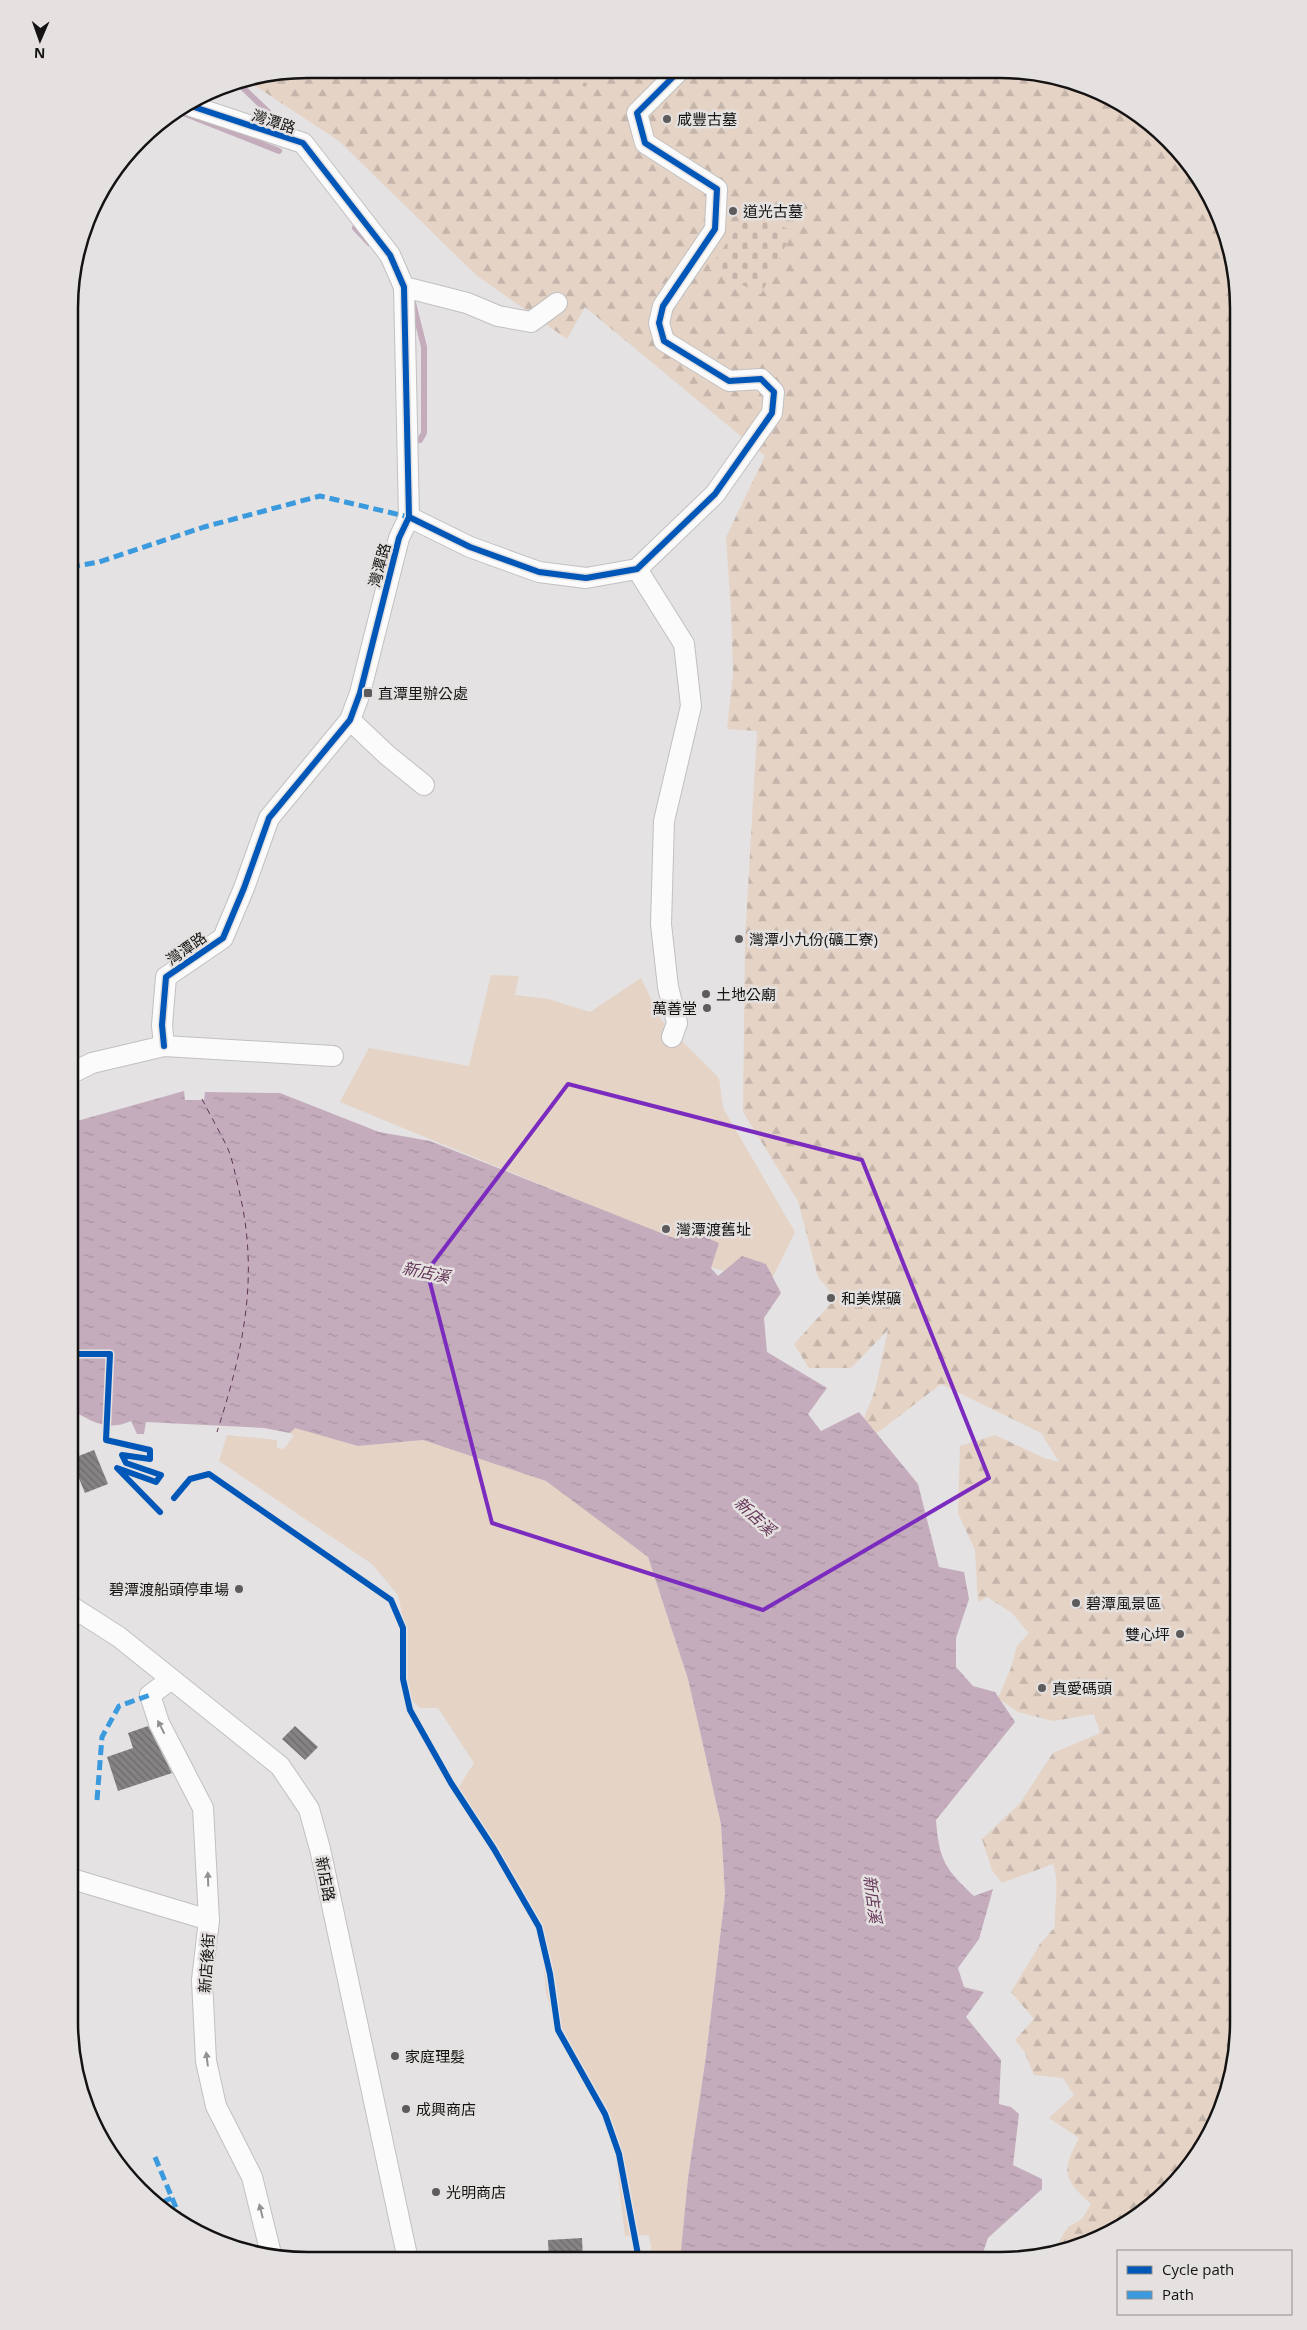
<svg xmlns="http://www.w3.org/2000/svg" width="1307" height="2330" viewBox="0 0 1307 2330" font-family="'Open Sans','Noto Sans TC',sans-serif">
<style>
.green{fill:#e5d3c6}
.forest{fill:url(#forest-firs)}
.cemetery{fill:url(#cemetery-stones)}
.water{fill:url(#water-ripples)}
.lines{fill:none;stroke-linecap:round;stroke-linejoin:round}
.stream{stroke:#c4acbc;stroke-width:6}
.ferry{stroke:#643557;stroke-width:1;stroke-dasharray:6 5;stroke-linecap:butt}
.building{fill:url(#building-back-hatch)}
.street-casing{stroke:#c2c0c0;stroke-width:22}
.street{stroke:#fbfbfb;stroke-width:20}
.quiet{stroke:#3b9ade;stroke-width:5;stroke-dasharray:10 5;stroke-linecap:butt}
.cycleway-casing{stroke:#e5e1e1;stroke-width:9}
.cycleway{stroke:#0057b8;stroke-width:6}
.oneway{fill:#939292}
.marked{fill:none;stroke:#7b2cbf;stroke-width:4;stroke-linejoin:round}
.poi-dot{fill:#5d5b5b;stroke:#e5e1e1;stroke-width:2}
.labels{text-anchor:middle;dominant-baseline:central;stroke-width:5;stroke-linejoin:round;paint-order:stroke}
.poi-label{font-size:15px;fill:#141212;stroke:#e5e1e1;text-anchor:start}
.street-label{font-size:15px;fill:#141212;stroke:#e5e1e1}
.water-label{font-size:16px;font-style:italic;fill:#643557;stroke:#e5e1e1}
.rim{fill:none;stroke:#141212;stroke-width:2.5}
</style>
<defs>
<pattern id="forest-firs" width="22" height="20" patternUnits="userSpaceOnUse" patternTransform="scale(1.25)"><rect width="22" height="20" fill="#e5d3c6"/><path d="M5 1l3.5 6h-7zM16 11l3.5 6h-7z" fill="#c4b4a9"/></pattern>
<pattern id="cemetery-stones" width="16" height="16" patternUnits="userSpaceOnUse" patternTransform="scale(1.25)"><rect width="16" height="16" fill="#e5d3c6"/><path d="M2 7V4a2 2 0 0 1 4 0v3zM10 15v-3a2 2 0 0 1 4 0v3z" fill="#c4b4a9"/></pattern>
<pattern id="water-ripples" width="26" height="14" patternUnits="userSpaceOnUse" patternTransform="scale(1.25)"><rect width="26" height="14" fill="#c4acbc"/><path d="M2 4q2-2 4 0t4 0M15 11q2-2 4 0t4 0" fill="none" stroke="#a893a1"/></pattern>
<pattern id="building-back-hatch" width="6" height="6" patternUnits="userSpaceOnUse" patternTransform="scale(1.25)"><rect width="6" height="6" fill="#858383"/><path d="M-1 5l2 2M0 0l6 6M5-1l2 2" fill="none" stroke="#6c6a6a"/></pattern>
</defs>
<rect width="100%" height="100%" fill="#e4e2e2"/>
<g class="green">
<path d="M 491,975 L 519,976 L 515,995 L 548,999 L 590,1012 L 641,978 L 661,1020 L 719,1078 L 723,1108 L 795,1232 L 770,1283 L 672,1257 L 644,1227 L 340,1102 L 369,1048 L 469,1066 Z"/>
<path d="M 295,1427 L 358,1446 L 423,1440 L 547,1481 L 648,1557 L 688,1679 L 721,1824 L 725,1895 L 706,2056 L 688,2178 L 680,2260 L 653,2260 L 649,2235 L 625,2236 L 615,2152 L 605,2110 L 555,2023 L 546,1993 L 544,1966 L 534,1924 L 459,1787 L 474,1763 L 438,1708 L 420,1708 L 402,1691 L 403,1618 L 398,1595 L 372,1564 L 219,1461 L 227,1435 L 277,1440 L 277,1448 L 284,1449 L 294,1435 L 290,1433 Z"/>
</g>
<path class="forest" d="M 308,69 L 1045,73 L 1105,93 L 1157,128 L 1198,175 L 1225,231 L 1238,308 L 1238,2038 L 1220,2113 L 1189,2168 L 1144,2212 L 1076,2248 L 1052,2252 L 1068,2227 L 1082,2219 L 1091,2204 C 1063,2179 1061,2171 1079,2138 L 1049,2118 L 1074,2095 L 1063,2078 L 1034,2075 L 1024,2051 L 1015,2040 L 1034,2019 L 1011,1992 L 1040,1944 L 1055,1927 C 1054,1906 1060,1884 1053,1864 L 1002,1883 L 992,1870 L 982,1839 L 1020,1803 L 1053,1753 L 1100,1733 L 1094,1714 L 1053,1721 L 1018,1712 L 998,1698 L 1011,1668 L 1017,1646 L 1029,1633 L 1012,1613 L 987,1597 L 978,1602 L 975,1550 L 958,1513 L 960,1446 L 995,1435 L 1044,1458 L 1059,1462 L 1041,1433 L 941,1384 L 860,1446 L 865,1416 L 875,1390 L 888,1330 L 851,1368 L 809,1368 L 794,1344 L 836,1298 L 818,1277 L 798,1201 L 743,1112 L 745,941 L 757,731 L 727,729 L 733,673 L 731,611 L 726,537 L 765,456 L 585,307 L 567,339 L 476,275 L 339,141 L 248,81 Z"/>
<g class="cemetery">
<path d="M 557,70 L 598,71 L 585,87 Z"/>
<path d="M 748,212 L 793,231 L 761,294 L 709,269 Z"/>
</g>
<path class="water" d="M 184,1091 L 185,1100 L 204,1100 L 205,1092 L 280,1093 L 379,1132 L 430,1141 L 676,1239 L 682,1227 L 719,1243 L 711,1268 L 718,1276 L 742,1256 L 766,1264 L 781,1293 L 764,1318 L 767,1352 L 827,1388 L 808,1414 L 821,1431 L 859,1412 L 918,1484 L 939,1567 L 964,1572 L 969,1599 L 956,1638 L 956,1667 L 973,1686 L 995,1692 L 1015,1722 L 936,1820 C 939,1860 945,1869 974,1896 L 993,1889 L 979,1939 L 958,1968 L 964,1987 L 984,1992 L 966,2017 L 1001,2060 L 999,2104 L 1011,2107 L 1019,2114 L 1013,2165 L 1042,2179 L 1042,2189 L 988,2238 L 980,2261 L 680,2260 L 688,2178 L 706,2056 L 725,1895 L 721,1824 L 688,1679 L 648,1557 L 546,1481 L 423,1440 L 358,1446 L 295,1428 L 290,1433 L 264,1428 L 146,1422 L 144,1434 L 137,1434 L 131,1421 C 107,1432 90,1421 69,1408 L 70,1123 Z"/>
<g class="lines">
<g class="stream">
<path d="M 238,83 L 289,132"/>
<path d="M 178,111 L 279,151"/>
<path d="M 355,228 L 369,243"/>
<path d="M 410,442 L 420,440 L 424,433 L 424,347 L 411,295"/>
</g>
<path class="ferry" d="M 202,1099 C 210,1115 220,1132 228,1149 C 233,1161 235,1174 238,1186 C 260,1274 244,1348 217,1432"/>
</g>
<g class="building">
<path d="M 94,1450 L 108,1484 L 85,1493 L 71,1459 Z"/>
<path d="M 148,1726 L 172,1773 L 118,1791 L 107,1757 L 133,1748 L 128,1733 Z"/>
<path d="M 295,1726 L 318,1747 L 305,1760 L 282,1739 Z"/>
<path d="M 582,2238 L 583,2260 L 549,2260 L 548,2240 Z"/>
</g>
<g class="lines">
<g class="street-casing">
<g id="street">
<path d="M 404,287 L 467,303 L 498,316 L 531,322 L 557,303"/>
<path d="M 409,517 L 470,547 L 539,572 L 586,578 L 637,569 L 715,494 L 772,413 L 774,392 L 761,379 L 729,381 L 664,341 L 659,323 L 663,306 L 715,229 L 717,189 L 645,143 L 637,113 L 679,71"/>
<path d="M 637,569 L 684,644 L 691,706 L 664,821 L 661,924 L 668,987 L 677,1023 L 672,1037"/>
<path d="M 350,720 L 387,755 L 424,785"/>
<path d="M 164,1046 L 162,1025 L 166,977 L 223,938 L 244,888 L 269,818 L 350,720 L 360,693 L 399,538 L 409,517 L 404,287 L 390,255 L 303,143 L 188,105"/>
<path d="M 70,1074 L 92,1063 L 164,1046 L 333,1056"/>
<path d="M 69,1605 L 119,1637 L 280,1766 L 309,1809 L 320,1849 L 408,2260"/>
<path d="M 170,1680 L 150,1695 L 159,1723 L 203,1808 L 209,1920 L 202,1980 L 206,2061 L 216,2106 L 252,2177 L 272,2258"/>
<path d="M 69,1878 L 209,1920"/>
</g>
</g>
<use href="#street" class="street"/>
<g class="quiet">
<path d="M 70,567 L 99,562 L 204,527 L 320,496 L 409,517"/>
<path d="M 97,1800 L 102,1737 L 119,1706 L 150,1695"/>
<path d="M 155,2157 L 172,2198 L 155,2205"/>
<path d="M 172,2198 L 182,2222"/>
</g>
<g class="cycleway-casing">
<g id="cycleway">
<path d="M 409,517 L 470,547 L 539,572 L 586,578 L 637,569 L 715,494 L 772,413 L 774,392 L 761,379 L 729,381 L 664,341 L 659,323 L 663,306 L 715,229 L 717,189 L 645,143 L 637,113 L 679,71"/>
<path d="M 164,1046 L 162,1025 L 166,977 L 223,938 L 244,888 L 269,818 L 350,720 L 360,693 L 399,538 L 409,517 L 404,287 L 390,255 L 303,143 L 188,105"/>
<path d="M 70,1354 L 110,1354 L 106,1440 L 150,1450 L 150,1459 L 122,1455 L 126,1463 L 161,1475 L 156,1482 L 117,1468 L 160,1512"/>
<path d="M 174,1498 L 190,1479 L 209,1474 L 391,1600 L 403,1628 L 403,1679 L 410,1710 L 451,1783 L 494,1849 L 539,1927 L 550,1974 L 558,2030 L 605,2114 L 619,2154 L 639,2260"/>
</g>
</g>
<use href="#cycleway" class="cycleway"/>
</g>
<defs><path id="oneway-solid" d="M-6-.8H1V-3.2L6.5 0L1 3.2V.8H-6Z" transform="scale(1.25)"/></defs>
<g class="oneway">
<use href="#oneway-solid" transform="translate(161 1727) rotate(-117)"/>
<use href="#oneway-solid" transform="translate(208 1879) rotate(-92)"/>
<use href="#oneway-solid" transform="translate(207 2059) rotate(-97)"/>
<use href="#oneway-solid" transform="translate(261 2211) rotate(-104)"/>
</g>
<path class="marked" d="M 568,1084 L 862,1160 L 989,1478 L 763,1610 L 492,1523 L 427,1271 Z"/>
<g class="poi-dot">
<circle cx="667" cy="119" r="5"/>
<circle cx="733" cy="211" r="5"/>
<rect x="363" y="688" width="10" height="10" rx="2.5"/>
<circle cx="739" cy="939" r="5"/>
<circle cx="706" cy="994" r="5"/>
<circle cx="707" cy="1008" r="5"/>
<circle cx="666" cy="1229" r="5"/>
<circle cx="831" cy="1298" r="5"/>
<circle cx="239" cy="1589" r="5"/>
<circle cx="1076" cy="1603" r="5"/>
<circle cx="1180" cy="1634" r="5"/>
<circle cx="1042" cy="1688" r="5"/>
<circle cx="395" cy="2056" r="5"/>
<circle cx="406" cy="2109" r="5"/>
<circle cx="436" cy="2192" r="5"/>
</g>
<g class="labels">
<g class="poi-label">
<text x="677" y="119">咸豐古墓</text>
<text x="743" y="211">道光古墓</text>
<text x="378" y="693">直潭里辦公處</text>
<text x="749" y="939">灣潭小九份(礦工寮)</text>
<text x="716" y="994">土地公廟</text>
<text x="697" y="1008" text-anchor="end">萬善堂</text>
<text x="676" y="1229">灣潭渡舊址</text>
<text x="841" y="1298">和美煤礦</text>
<text x="229" y="1589" text-anchor="end">碧潭渡船頭停車場</text>
<text x="1086" y="1603">碧潭風景區</text>
<text x="1170" y="1634" text-anchor="end">雙心坪</text>
<text x="1052" y="1688">真愛碼頭</text>
<text x="405" y="2056">家庭理髮</text>
<text x="416" y="2109">成興商店</text>
<text x="446" y="2192">光明商店</text>
</g>
<g class="street-label">
<text transform="translate(274 121) rotate(18)">灣潭路</text>
<text transform="translate(379 565) rotate(-75)">灣潭路</text>
<text transform="translate(186 948) rotate(-35)">灣潭路</text>
<text transform="translate(326 1879) rotate(79)">新店路</text>
<text transform="translate(206 1963) rotate(-86)">新店後街</text>
</g>
<g class="water-label">
<text transform="translate(426 1272) rotate(12)">新店溪</text>
<text transform="translate(755 1516) rotate(43)">新店溪</text>
<text transform="translate(873 1899) rotate(83)">新店溪</text>
</g>
</g>
<path d="M0 0H1307V2330H0ZM308 78H1000A230 230 0 0 1 1230 308V2022A230 230 0 0 1 1000 2252H308A230 230 0 0 1 78 2022V308A230 230 0 0 1 308 78Z" fill="#e5e1e1" fill-rule="evenodd"/>
<path class="rim" d="M308 78H1000A230 230 0 0 1 1230 308V2022A230 230 0 0 1 1000 2252H308A230 230 0 0 1 78 2022V308A230 230 0 0 1 308 78Z"/>
<rect x="1117" y="2250" width="175" height="65" fill="#e5e1e1" stroke="#918e8e"/>
<rect x="1127" y="2266" width="25" height="8" fill="#0057b8" stroke="#918e8e"/>
<text x="1162" y="2275" font-size="15" fill="#141212">Cycle path</text>
<rect x="1127" y="2291" width="25" height="8" fill="#3b9ade" stroke="#918e8e"/>
<text x="1162" y="2300" font-size="15" fill="#141212">Path</text>
<g transform="translate(40 40) rotate(182)" stroke="#e5e1e1" stroke-width="4" paint-order="stroke">
<path d="M0-4L9 19L0 12L-9 19Z" fill="#141212"/>
<text y="-8" font-size="14" font-weight="bold" text-anchor="middle" fill="#141212">N</text>
</g>
</svg>
